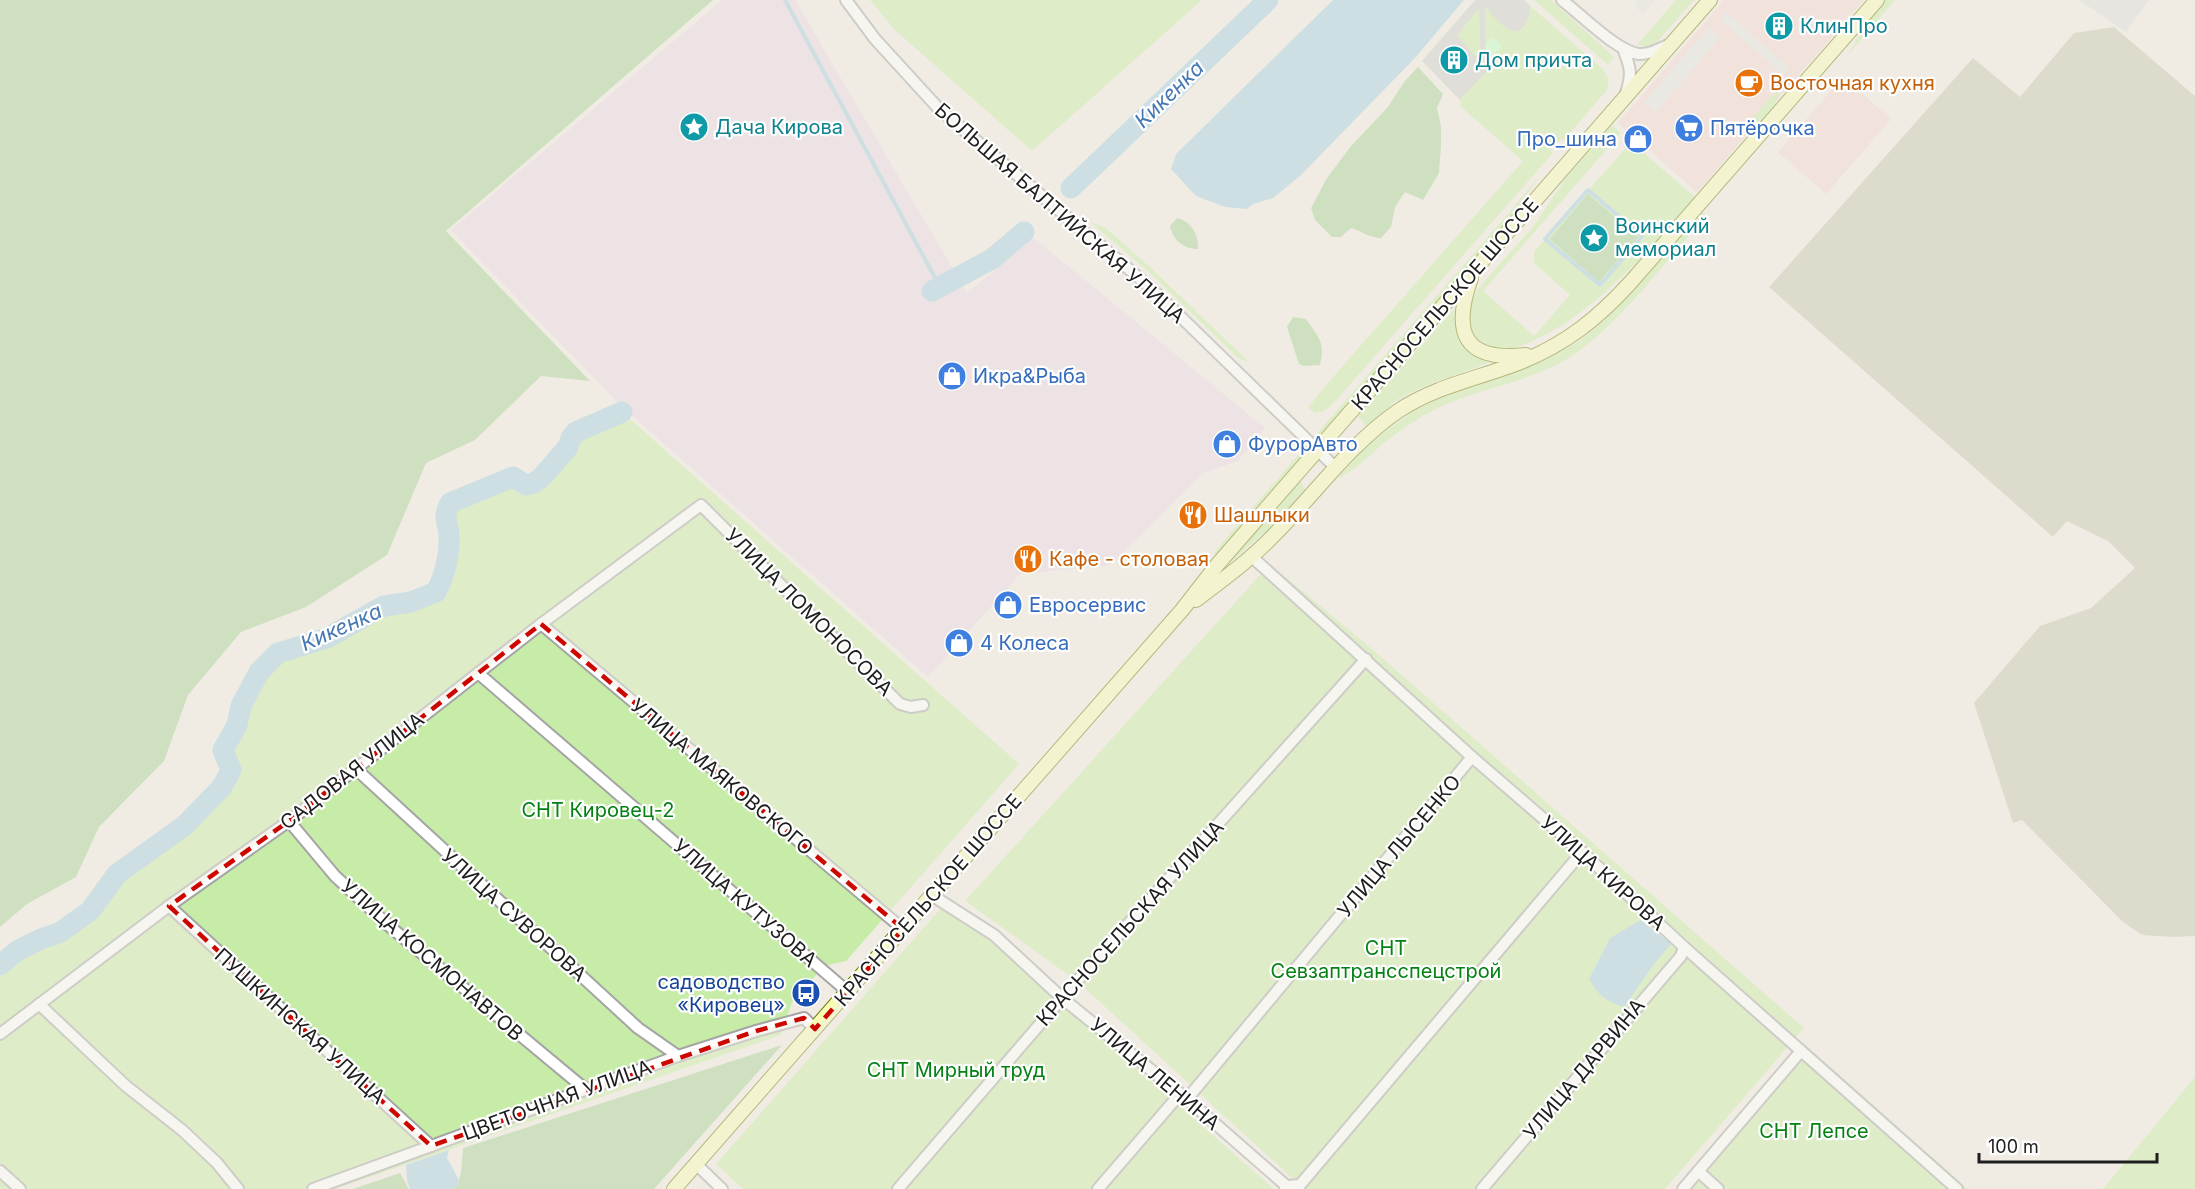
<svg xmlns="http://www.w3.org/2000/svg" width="2195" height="1189" viewBox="0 0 2195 1189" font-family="Inter,sans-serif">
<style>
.residential{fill:#dcdbdb}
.commercial{fill:#f1d4d2}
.industrial{fill:#e9d5e5}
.religious{fill:#ccc}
.construction{fill:#c4c5af}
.grass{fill:#c7eca7}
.forest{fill:#a6d196}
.park{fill:#bffcc6}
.parking{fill:#e2e2e2}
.water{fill:#a2cfe0}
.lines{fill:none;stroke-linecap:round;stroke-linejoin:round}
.stream{stroke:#a2cfe0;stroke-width:4}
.river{stroke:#a2cfe0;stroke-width:21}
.street-casing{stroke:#a5a5a5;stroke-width:14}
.secondary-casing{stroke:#697b00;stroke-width:16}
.street{stroke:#fff;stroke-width:10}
.secondary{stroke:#f6fcb5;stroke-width:14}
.marked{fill:none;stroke:#cd0700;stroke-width:4.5;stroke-dasharray:12 8;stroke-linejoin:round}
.labels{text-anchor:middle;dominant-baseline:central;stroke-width:4.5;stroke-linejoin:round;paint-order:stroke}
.culture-label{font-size:20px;fill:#0d838f;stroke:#fff;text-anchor:start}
.food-label{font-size:20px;fill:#c56008;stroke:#fff;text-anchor:start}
.shop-label{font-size:20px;fill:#366cbe;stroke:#fff;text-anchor:start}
.street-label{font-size:20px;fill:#1e1e1e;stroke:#fff}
.park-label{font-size:20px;fill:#068215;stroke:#fff}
.transit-label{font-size:20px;fill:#164399;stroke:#fff;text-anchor:end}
.water-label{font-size:21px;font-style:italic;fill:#4678b3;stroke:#fff}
</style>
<rect width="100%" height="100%" fill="#f0ece4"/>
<path class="residential" d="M 2079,0 L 2149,0 L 2126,32 Z"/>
<g class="commercial">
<path d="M 1724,0 L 1864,0 L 1697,192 L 1618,123 Z"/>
<path d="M 1843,77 L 1891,119 L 1826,194 L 1778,152 Z"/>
</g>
<path class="industrial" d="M 722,0 L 795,0 L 967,293 L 1034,238 L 1265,428 L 1238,461 L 1203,473 L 1110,565 L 1020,574 L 928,677 L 620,405 L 451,230 Z"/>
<path class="religious" d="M 1475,0 L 1524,0 L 1541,16 L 1460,100 L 1422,61 Z"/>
<path class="construction" d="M 2114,27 L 2195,96 L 2195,936 L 2173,937 L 2142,935 L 2123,922 L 2022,820 L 2013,823 L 1974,703 L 2040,626 L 2091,608 L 2135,568 L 2108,541 L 2067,521 L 2053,537 L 1769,287 L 1973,58 L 2020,97 L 2074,33 Z"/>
<g class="grass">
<path d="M 870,0 L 1202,0 L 1032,151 L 895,30 Z"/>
<path d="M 1534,0 L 1551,0 L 1614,57 L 1608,65 Z"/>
<path d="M 1676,0 L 1694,0 L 1656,43 L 1648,47 L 1637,45 Z"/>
<path d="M 1885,0 L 1895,0 L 1846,57 L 1867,23 Z"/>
<path d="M 1530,6 L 1603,69 L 1609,79 L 1607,90 L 1563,141 L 1561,139 L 1550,150 L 1553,153 L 1331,406 L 1322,412 L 1315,413 L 1308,408 L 1326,385 L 1523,161 L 1461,107 L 1460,100 L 1489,69 L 1485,65 L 1485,7 C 1491,13 1498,22 1505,27 C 1522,40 1530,20 1530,6 Z"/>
<path d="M 1479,8 L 1481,63 L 1457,35 Z"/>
<path d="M 1780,87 C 1780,105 1760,123 1749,136 L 1745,135 L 1743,129 Z"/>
<path d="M 1612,125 L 1621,133 L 1483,291 L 1534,336 L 1570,295 L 1534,263 L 1534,252 L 1631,142 L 1695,197 C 1653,248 1586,322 1523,345 C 1516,347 1508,351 1501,351 C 1491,350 1480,342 1474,334 C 1463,321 1471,300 1479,287 L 1533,227 L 1566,178 Z"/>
<path d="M 1541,173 L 1510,220 L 1217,557 L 1214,553 L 1233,530 L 1514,207 Z"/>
<path d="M 1702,212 L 1705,214 L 1704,218 C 1665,262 1616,329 1567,359 C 1526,384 1476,388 1434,410 C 1417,419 1400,430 1385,442 C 1370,455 1355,471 1338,478 L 1369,444 L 1415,410 L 1445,396 L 1525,368 L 1575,344 L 1606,319 Z"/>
<path d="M 1089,221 L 1106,228 L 1152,269 L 1250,363 L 1237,357 L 1150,273 Z"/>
<path d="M 1454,309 C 1455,332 1471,349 1488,363 L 1418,389 L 1397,400 L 1366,426 L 1358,416 Z"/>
<path d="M 622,412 L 1019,764 L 846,961 L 824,966 L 792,1002 L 781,1035 L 335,1189 L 0,1189 L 0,965 L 3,961 L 41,939 L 59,933 L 90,911 L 117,874 L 184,826 L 222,787 L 231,770 L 223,750 L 237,725 L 241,706 L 259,672 L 278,653 L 327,638 L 384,606 L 411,602 L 436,592 L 445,566 L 449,536 L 444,516 L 450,503 L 507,471 L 512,477 L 526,485 L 534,483 L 542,477 L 568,447 L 571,438 L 576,432 Z"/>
<path d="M 1301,481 L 1305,491 L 1278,521 L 1228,564 L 1225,560 Z"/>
<path d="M 1270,564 L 1373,650 L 1804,1028 L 1665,1189 L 1304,1189 L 1077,981 L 965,901 Z"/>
<path d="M 942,907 L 991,940 L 1274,1189 L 743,1189 L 716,1164 Z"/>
<path d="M 1809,1048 L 1968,1189 L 1684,1189 Z"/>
<path d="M 2195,1077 L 2195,1189 L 2103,1189 Z"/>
</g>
<g class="forest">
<path d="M 0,0 L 713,0 L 446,231 L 590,381 L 541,376 L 475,440 L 426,463 L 387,555 L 306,607 L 241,632 L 188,695 L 164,761 L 99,827 L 76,877 L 27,904 L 0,927 Z"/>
<path d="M 1418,67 L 1443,94 L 1437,108 L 1441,127 L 1441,146 L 1439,173 L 1423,200 L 1405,192 L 1395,207 L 1391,227 L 1381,238 C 1369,238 1362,231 1351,228 L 1341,237 L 1332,237 L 1315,220 L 1311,208 L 1327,178 L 1351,146 L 1388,107 L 1404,82 Z"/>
<path d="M 1588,194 L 1638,237 L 1599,282 L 1550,239 Z"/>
<path d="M 1177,218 C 1191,221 1199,235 1198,249 C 1183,249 1173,240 1170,226 Z"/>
<path d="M 1293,317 L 1306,319 C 1318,337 1326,342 1320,365 L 1304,366 L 1299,364 L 1287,327 Z"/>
<path d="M 782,1045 L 654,1189 L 451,1189 L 457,1186 L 461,1173 L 463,1148 Z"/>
<path d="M 400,1173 L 409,1189 L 353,1189 Z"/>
</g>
<path class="park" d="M 1493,37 L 1502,46 L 1491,57 L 1486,52 L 1486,43 Z"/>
<g class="parking">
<path d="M 1638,0 L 1655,0 L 1643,14 L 1633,5 Z"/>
<path d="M 1726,12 L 1789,68 L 1783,75 L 1720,19 Z"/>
<path d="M 1709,27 L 1720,38 L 1656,112 L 1644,102 Z"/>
</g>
<g class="water">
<path d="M 1333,0 L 1464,0 L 1415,58 L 1301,175 L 1273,198 L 1253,204 L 1247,209 L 1225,207 L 1196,196 L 1171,169 L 1176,154 Z"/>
<path d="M 1641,920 L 1671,944 L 1654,964 L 1624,1007 C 1608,1002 1597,995 1589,979 L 1610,938 Z"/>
<path d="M 449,1150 L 447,1158 L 459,1180 L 457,1186 L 451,1189 L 410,1189 L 407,1181 L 406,1165 Z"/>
</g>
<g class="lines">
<g class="stream">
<path d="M 785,0 L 940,287"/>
<path d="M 1588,190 L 1642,236 L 1600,285 L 1545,239 Z"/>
</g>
<g class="river">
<path d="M 1071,188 L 1268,0"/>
<path d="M 932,291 L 992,259 L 1024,232"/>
<path d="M 0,965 L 17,951 L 41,939 L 59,933 L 90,911 L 117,874 L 184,826 L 222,787 L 231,770 L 223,750 L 237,725 L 241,706 L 259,672 L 278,653 L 327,638 L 384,606 L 411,602 L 436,592 C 445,576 450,553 449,535 C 448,519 442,521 450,503 L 513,477 L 526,485 L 534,483 L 542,477 L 568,447 L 571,438 L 576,432 L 622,412"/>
</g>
<g class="street-casing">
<g id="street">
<path d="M 846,0 L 875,39 L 940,110 L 1150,287 L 1335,467"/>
<path d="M 1562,0 C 1580,14 1618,52 1639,54 C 1649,55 1660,49 1670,44"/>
<path d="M 1624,51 C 1631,69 1632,75 1626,93"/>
<path d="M 1251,556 L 1472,757 L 1582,852 L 1684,947 L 1957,1189"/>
<path d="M 541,624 L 903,929"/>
<path d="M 478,673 L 848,992"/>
<path d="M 356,769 L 638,1028 L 678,1056"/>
<path d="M 289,821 L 335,876 L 388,925 L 585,1089"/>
<path d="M 933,896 L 994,935 L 1062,998 L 1187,1099 L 1290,1189"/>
<path d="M 169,906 L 431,1146"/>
<path d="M 39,1004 L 126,1086 L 182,1130 L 217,1163 L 238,1189"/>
<path d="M 0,1034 L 169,906 L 289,821 L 541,624 L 701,505 L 900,704 L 911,707 L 923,705"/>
<path d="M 1187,1099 L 1472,757"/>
<path d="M 696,1164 L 722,1189"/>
<path d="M 0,1171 L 20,1189"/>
<path d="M 1698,1171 L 1718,1189"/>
<path d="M 1285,1188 L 1287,1186 L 1300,1185 L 1582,852"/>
<path d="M 313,1189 L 678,1056 L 756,1031 L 804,1018 L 815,1029"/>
<path d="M 898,1189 L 1077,981 L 1366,659"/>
<path d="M 1098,1189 L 1180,1094"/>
<path d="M 1482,1189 L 1681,956 L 1684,947"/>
<path d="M 1683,1189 L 1801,1051"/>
</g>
</g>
<g class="secondary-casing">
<g id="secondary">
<path d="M 1471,278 C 1452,332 1463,362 1526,355"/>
<path d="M 1196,600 C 1222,580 1250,560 1273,536 C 1315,494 1349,445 1398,411 C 1435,386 1480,378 1521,362 C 1567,343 1597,319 1630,283 L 1877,0"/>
<path d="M 674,1189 L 1182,610 L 1217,565 L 1710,0"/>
</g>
</g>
<use href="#street" class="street"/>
<use href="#secondary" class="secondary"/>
</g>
<path d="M0 0H2195V1189H0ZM 541,624 L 903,929 L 815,1029 L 804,1018 L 756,1031 L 431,1146 L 169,906 L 289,821 Z" fill="#f0ece4" fill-opacity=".55" fill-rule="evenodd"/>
<path class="marked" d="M 541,624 L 903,929 L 815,1029 L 804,1018 L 756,1031 L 431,1146 L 169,906 L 289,821 Z"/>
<defs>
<g id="building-disc" transform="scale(1.5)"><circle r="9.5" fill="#0f9aa8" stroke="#fff"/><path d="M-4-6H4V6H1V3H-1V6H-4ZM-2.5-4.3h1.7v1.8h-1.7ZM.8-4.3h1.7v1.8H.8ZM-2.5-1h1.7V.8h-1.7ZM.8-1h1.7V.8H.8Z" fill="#fff"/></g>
<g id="cafe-disc" transform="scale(1.5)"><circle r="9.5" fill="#e8710a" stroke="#fff"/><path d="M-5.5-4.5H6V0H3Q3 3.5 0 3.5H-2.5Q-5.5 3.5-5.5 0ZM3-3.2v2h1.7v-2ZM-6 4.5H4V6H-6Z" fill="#fff"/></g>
<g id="sight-disc" transform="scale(1.5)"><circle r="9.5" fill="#0f9aa8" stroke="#fff"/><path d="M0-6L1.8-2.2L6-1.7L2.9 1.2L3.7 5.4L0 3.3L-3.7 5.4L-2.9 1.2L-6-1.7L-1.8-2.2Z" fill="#fff"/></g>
<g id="supermarket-disc" transform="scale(1.5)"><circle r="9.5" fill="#3f7fe0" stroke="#fff"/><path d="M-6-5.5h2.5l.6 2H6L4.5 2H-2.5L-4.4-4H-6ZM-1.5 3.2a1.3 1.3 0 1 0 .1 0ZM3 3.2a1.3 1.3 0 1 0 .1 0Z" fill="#fff"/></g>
<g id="shop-disc" transform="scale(1.5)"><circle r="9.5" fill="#3f7fe0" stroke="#fff"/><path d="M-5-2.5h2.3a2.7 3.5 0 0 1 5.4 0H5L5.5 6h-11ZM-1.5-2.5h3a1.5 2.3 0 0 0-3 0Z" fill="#fff"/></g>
<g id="restaurant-disc" transform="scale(1.5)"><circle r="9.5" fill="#e8710a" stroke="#fff"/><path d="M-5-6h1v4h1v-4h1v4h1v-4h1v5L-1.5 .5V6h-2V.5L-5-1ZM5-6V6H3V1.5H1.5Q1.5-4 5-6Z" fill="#fff"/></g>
<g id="bus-disc" transform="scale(1.5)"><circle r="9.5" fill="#1a4fb4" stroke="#fff"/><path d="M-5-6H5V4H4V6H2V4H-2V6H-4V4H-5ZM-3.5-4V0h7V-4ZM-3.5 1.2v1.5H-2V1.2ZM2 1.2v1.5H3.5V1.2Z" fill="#fff"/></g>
</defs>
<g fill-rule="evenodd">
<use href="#building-disc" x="1779" y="26"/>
<use href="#building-disc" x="1454" y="60"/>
<use href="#cafe-disc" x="1749" y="83"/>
<use href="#sight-disc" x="694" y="127"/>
<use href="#supermarket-disc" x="1689" y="128"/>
<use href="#shop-disc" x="1638" y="139"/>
<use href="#sight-disc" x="1594" y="238"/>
<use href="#shop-disc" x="952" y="376"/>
<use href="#shop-disc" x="1227" y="444"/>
<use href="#restaurant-disc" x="1193" y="515"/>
<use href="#restaurant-disc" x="1028" y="559"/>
<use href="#shop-disc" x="1008" y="605"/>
<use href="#shop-disc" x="959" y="643"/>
<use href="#bus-disc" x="806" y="993"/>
</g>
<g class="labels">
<g class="culture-label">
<text x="1800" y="26">КлинПро</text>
<text x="1475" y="60">Дом причта</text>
<text x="715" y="127">Дача Кирова</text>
<text x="1615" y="226">Воинский<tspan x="1615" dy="23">мемориал</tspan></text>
</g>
<g class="food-label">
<text x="1770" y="83">Восточная кухня</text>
<text x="1214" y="515">Шашлыки</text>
<text x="1049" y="559">Кафе - столовая</text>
</g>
<g class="shop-label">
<text x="1710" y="128">Пятёрочка</text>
<text x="1617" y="139" text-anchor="end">Про_шина</text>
<text x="973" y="376">Икра&amp;Рыба</text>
<text x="1248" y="444">ФурорАвто</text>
<text x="1029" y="605">Евросервис</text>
<text x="980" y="643">4 Колеса</text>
</g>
<g class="street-label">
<text transform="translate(1060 213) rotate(41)">БОЛЬШАЯ БАЛТИЙСКАЯ УЛИЦА</text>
<text transform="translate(1445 304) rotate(-49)">КРАСНОСЕЛЬСКОЕ ШОССЕ</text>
<text transform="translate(809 612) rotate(45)">УЛИЦА ЛОМОНОСОВА</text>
<text transform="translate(352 771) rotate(-38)">САДОВАЯ УЛИЦА</text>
<text transform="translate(722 777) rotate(40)">УЛИЦА МАЯКОВСКОГО</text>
<text transform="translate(1399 846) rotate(-50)">УЛИЦА ЛЫСЕНКО</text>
<text transform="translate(1603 873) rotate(42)">УЛИЦА КИРОВА</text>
<text transform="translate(928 900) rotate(-49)">КРАСНОСЕЛЬСКОЕ ШОССЕ</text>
<text transform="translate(745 903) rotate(41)">УЛИЦА КУТУЗОВА</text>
<text transform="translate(514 915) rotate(42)">УЛИЦА СУВОРОВА</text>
<text transform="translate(1130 923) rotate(-48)">КРАСНОСЕЛЬСКАЯ УЛИЦА</text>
<text transform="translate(432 960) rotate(41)">УЛИЦА КОСМОНАВТОВ</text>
<text transform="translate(300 1026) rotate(42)">ПУШКИНСКАЯ УЛИЦА</text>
<text transform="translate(1584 1069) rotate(-50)">УЛИЦА ДАРВИНА</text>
<text transform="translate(1155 1074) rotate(40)">УЛИЦА ЛЕНИНА</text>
<text transform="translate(557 1100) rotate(-20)">ЦВЕТОЧНАЯ УЛИЦА</text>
</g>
<g class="park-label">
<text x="598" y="810">СНТ Кировец-2</text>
<text x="1386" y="948">СНТ<tspan x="1386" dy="23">Севзаптрансспецстрой</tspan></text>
<text x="956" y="1070">СНТ Мирный труд</text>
<text x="1814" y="1131">СНТ Лепсе</text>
</g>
<g class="transit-label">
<text x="785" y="982">садоводство<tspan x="785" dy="23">«Кировец»</tspan></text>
</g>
<g class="water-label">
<text transform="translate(1169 94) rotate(-44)">Кикенка</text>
<text transform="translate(341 627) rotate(-24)">Кикенка</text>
</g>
</g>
<path d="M1979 1153v9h178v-9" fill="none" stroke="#1e1e1e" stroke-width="3"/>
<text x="1988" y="1153" font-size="18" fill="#1e1e1e" stroke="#ffffff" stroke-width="4.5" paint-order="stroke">100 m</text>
</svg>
